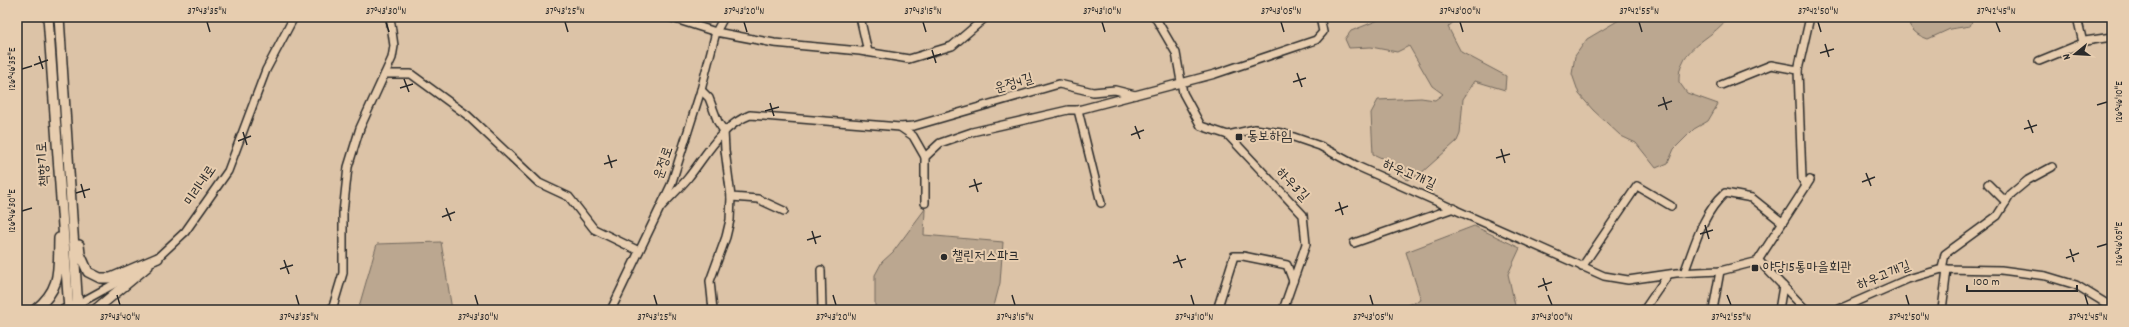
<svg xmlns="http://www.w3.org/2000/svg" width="2129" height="327" viewBox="0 0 2129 327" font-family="Dekko,'Poor Story',sans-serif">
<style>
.green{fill:#bba790;stroke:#73695e}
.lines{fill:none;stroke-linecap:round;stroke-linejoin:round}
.minor-casing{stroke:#2b2b2b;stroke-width:10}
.major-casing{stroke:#2b2b2b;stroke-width:12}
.minor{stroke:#e7cdaf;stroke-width:7}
.major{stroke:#e7cdaf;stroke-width:9}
.ticks{fill:none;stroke:#2b2b2b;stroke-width:1.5}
.poi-dot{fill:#2b2b2b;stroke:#e7cdaf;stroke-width:1.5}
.labels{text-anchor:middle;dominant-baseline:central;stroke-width:4;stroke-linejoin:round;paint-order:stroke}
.street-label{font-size:14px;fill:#2b2b2b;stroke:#e7cdaf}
.poi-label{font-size:14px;fill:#2b2b2b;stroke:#e7cdaf;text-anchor:start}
.neatline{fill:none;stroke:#2b2b2b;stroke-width:1.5}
.ticks-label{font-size:10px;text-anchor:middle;fill:#2b2b2b}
</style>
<rect width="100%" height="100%" fill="#dcc3a7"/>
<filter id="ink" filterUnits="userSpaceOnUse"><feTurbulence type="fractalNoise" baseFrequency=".025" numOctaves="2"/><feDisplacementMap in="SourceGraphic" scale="8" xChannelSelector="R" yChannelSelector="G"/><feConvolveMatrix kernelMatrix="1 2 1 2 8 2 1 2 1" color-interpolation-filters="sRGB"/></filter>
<g filter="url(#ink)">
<g class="green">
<path d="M 1386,17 L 1459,17 L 1448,27 L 1461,52 L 1506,76 L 1505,90 L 1475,81 L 1463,99 L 1460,134 L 1457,141 L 1419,175 L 1407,180 L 1396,171 L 1388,161 L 1373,154 L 1371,113 L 1378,100 L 1421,98 L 1435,100 L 1443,94 L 1432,86 L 1409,46 L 1397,52 L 1371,47 L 1349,48 L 1345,39 L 1351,31 Z"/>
<path d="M 1624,17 L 1728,17 C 1716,36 1689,43 1681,66 C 1679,71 1679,77 1679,82 L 1687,93 L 1718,104 L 1708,121 L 1694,129 L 1674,149 L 1668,163 L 1656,168 L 1636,143 L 1621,136 L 1593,110 L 1579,94 L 1572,74 L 1575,56 L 1587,39 Z"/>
<path d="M 1906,17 L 1974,17 L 1970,26 L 1950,29 L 1928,39 C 1916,35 1910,29 1906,17 Z"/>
<path d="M 925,209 L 924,235 L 1003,242 L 1000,283 L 993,310 L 875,310 L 875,275 L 882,262 L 893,252 Z"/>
<path d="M 1474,226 L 1520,248 L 1508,274 L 1516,310 L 1402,310 L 1404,306 L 1421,300 L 1406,252 Z"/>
<path d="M 441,242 L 452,310 L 358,310 L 377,244 Z"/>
</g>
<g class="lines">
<g class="minor-casing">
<g id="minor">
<path d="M 669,17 L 716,32 L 774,43 L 860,51 L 909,59 L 952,46 L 986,17"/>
<path d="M 860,17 L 868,52"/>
<path d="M 1155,17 L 1176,53 L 1183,93 L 1201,126 L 1228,135 L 1255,129 L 1282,133 L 1320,146 L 1359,167 L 1604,276 L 1628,280 L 1676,273 L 1720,271 L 1755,262 L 1760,262 L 1806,310"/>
<path d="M 2083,43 L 2085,41 L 2112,37"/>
<path d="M 2039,61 L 2083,43 L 2077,17"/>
<path d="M 385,74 L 411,74 L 467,115 L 539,183 L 569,197 L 594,229 L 639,251"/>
<path d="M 1721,85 L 1771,65 L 1798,70"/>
<path d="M 701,90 L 709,98 L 718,122 L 724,131 L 725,150 L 731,197 L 758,199 L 784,211"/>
<path d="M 1078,110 L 1101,203"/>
<path d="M 900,127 L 914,126 L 1059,84 L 1093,92 L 1115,90 L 1135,95"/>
<path d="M 1228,135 L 1303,215 L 1306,244 L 1283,310"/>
<path d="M 1988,184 L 2006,202"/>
<path d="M 1806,186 L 1802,179 L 1798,70 L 1810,17"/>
<path d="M 925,203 L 925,157 L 940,143 L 972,132 L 1068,110 L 1078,110 L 1215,74 L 1316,40 L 1323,32 L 1320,17"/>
<path d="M 661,207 C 670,197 680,188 688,178 C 707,154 721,126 750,115 L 900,127 L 913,136 L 925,157"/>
<path d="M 1354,243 L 1454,208"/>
<path d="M 155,260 L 185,232 L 228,171 L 266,70 L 294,17"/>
<path d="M 1757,262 L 1810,180"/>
<path d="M 1582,267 L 1637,186 L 1671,206"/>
<path d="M 1942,269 L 1945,254 L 1997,216 L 2011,194 L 2028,180 L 2052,167"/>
<path d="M 821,270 L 822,310"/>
<path d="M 1684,273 C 1695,245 1702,214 1725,193 L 1752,198 L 1782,222"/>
<path d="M 62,310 L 78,304 L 136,272"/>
<path d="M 332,310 L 343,273 L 343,213 L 348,167 L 360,128 L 392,58 L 394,46 L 390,17"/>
<path d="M 611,310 L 671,185 L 701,90 L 716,32 L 724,17"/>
<path d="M 713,310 L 710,281 L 726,237 L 730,220 L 731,197"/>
<path d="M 1217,310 L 1234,256 L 1243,256 L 1287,265 L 1293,281"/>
<path d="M 1644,310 L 1668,275"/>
<path d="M 1713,310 L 1720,271"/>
<path d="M 1779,310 L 1783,286"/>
<path d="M 1837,310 L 1908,279 L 1942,269 L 2001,270 L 2046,276 L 2076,285 L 2112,307"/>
<path d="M 1942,310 L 1947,269"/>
</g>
</g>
<g class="major-casing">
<g id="major">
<path d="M 48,17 L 69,310"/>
<path d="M 59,17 L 78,310"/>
<path d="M 79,245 L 80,254 L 88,272 L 100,278 L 111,278 L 158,258"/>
<path d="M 35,310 C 62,288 58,270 59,238"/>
<path d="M 95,310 L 148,266"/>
</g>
</g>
<use href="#minor" class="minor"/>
<use href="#major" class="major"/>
</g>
</g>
<path class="ticks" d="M 207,22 L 210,32M 386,22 L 389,32M 565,22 L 568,32M 744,22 L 747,32M 923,22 L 926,32M 1102,22 L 1105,32M 1281,22 L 1284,32M 1460,22 L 1463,32M 1639,22 L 1642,32M 1818,22 L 1821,32M 1996,22 L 2000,32M 1825,44 L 1829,57M 932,50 L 936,63M 1820,53 L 1834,49M 39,56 L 43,69M 927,59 L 941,54M 34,65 L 48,60M 22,69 L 32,66M 1297,73 L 1302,87M 404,79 L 409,92M 1293,82 L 1306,78M 400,88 L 413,84M 1663,97 L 1667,110M 770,103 L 774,116M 2097,105 L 2107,102M 1658,106 L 1672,101M 765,111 L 779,107M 2028,120 L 2033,133M 1135,126 L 1140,139M 2024,129 L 2037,125M 243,132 L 247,145M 1131,135 L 1144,130M 238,141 L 251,136M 1501,149 L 1505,163M 608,155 L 612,168M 1496,158 L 1510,154M 604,164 L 617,160M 1866,173 L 1871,186M 974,179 L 978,192M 1862,182 L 1875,177M 81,184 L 85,198M 969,187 L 982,183M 76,193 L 90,189M 1339,202 L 1343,215M 446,208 L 451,221M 22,211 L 32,208M 1335,211 L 1348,206M 442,217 L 455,212M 1705,225 L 1709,239M 812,231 L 816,244M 1700,234 L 1713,230M 807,240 L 821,236M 2097,247 L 2107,244M 2070,249 L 2074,262M 1177,255 L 1182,268M 2066,258 L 2079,253M 284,260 L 289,274M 1173,263 L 1186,259M 280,269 L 293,265M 1543,278 L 1547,291M 1538,287 L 1552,282M 117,295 L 120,305M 296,295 L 299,305M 475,295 L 478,305M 654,295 L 657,305M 833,295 L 836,305M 1012,295 L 1015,305M 1191,295 L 1194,305M 1370,295 L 1373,305M 1548,295 L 1552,305M 1727,295 L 1731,305M 1906,295 L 1909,305M 2085,295 L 2088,305"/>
<g class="poi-dot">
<rect x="1235" y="133" width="8" height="8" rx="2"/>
<circle cx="944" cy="257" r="4"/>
<rect x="1751" y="264" width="8" height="8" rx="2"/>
</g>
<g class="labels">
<g class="street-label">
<text transform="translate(1014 84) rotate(-16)">운정4길</text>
<text transform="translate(664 163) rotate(-71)">운정로</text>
<text transform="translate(44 164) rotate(-94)">책향기로</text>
<text transform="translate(1409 175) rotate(23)">하우고개길</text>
<text transform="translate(1292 185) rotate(46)">하우3길</text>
<text transform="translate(201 186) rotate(-56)">미리내로</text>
<text transform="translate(1884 276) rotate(-22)">하우고개길</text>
</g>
<g class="poi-label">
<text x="1247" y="137">동보하임</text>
<text x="952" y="257">챌린저스파크</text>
<text x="1763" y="268">야당15통마을회관</text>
</g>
</g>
<rect width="2129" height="327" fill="none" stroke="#e7cdaf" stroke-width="44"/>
<g transform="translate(2075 54) rotate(252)" stroke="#e7cdaf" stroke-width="3" paint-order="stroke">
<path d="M0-3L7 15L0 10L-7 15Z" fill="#2b2b2b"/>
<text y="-6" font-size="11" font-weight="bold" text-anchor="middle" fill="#2b2b2b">N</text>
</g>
<path d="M1967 285v6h110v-6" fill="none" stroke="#2b2b2b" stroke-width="2"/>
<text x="1973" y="285" font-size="12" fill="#2b2b2b" stroke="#e7cdaf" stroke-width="3" paint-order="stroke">100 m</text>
<rect x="22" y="22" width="2085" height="283" class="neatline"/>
<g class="ticks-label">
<text x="207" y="14">37°43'35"N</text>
<text x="386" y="14">37°43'30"N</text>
<text x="565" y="14">37°43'25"N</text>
<text x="744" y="14">37°43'20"N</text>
<text x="923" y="14">37°43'15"N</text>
<text x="1102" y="14">37°43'10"N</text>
<text x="1281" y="14">37°43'05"N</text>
<text x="1460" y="14">37°43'00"N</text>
<text x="1639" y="14">37°42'55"N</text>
<text x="1818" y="14">37°42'50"N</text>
<text x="1996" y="14">37°42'45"N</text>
<text transform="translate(11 69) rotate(-90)" y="4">126°46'35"E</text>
<text transform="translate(2118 102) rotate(-90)" y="4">126°46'10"E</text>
<text transform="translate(11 211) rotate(-90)" y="4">126°46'30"E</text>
<text transform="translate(2118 244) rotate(-90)" y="4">126°46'05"E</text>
<text x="120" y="320">37°43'40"N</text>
<text x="299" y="320">37°43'35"N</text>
<text x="478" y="320">37°43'30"N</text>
<text x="657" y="320">37°43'25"N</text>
<text x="836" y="320">37°43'20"N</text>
<text x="1015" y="320">37°43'15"N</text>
<text x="1194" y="320">37°43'10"N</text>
<text x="1373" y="320">37°43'05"N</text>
<text x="1552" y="320">37°43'00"N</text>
<text x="1731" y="320">37°42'55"N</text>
<text x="1909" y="320">37°42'50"N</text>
<text x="2088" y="320">37°42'45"N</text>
</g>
</svg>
